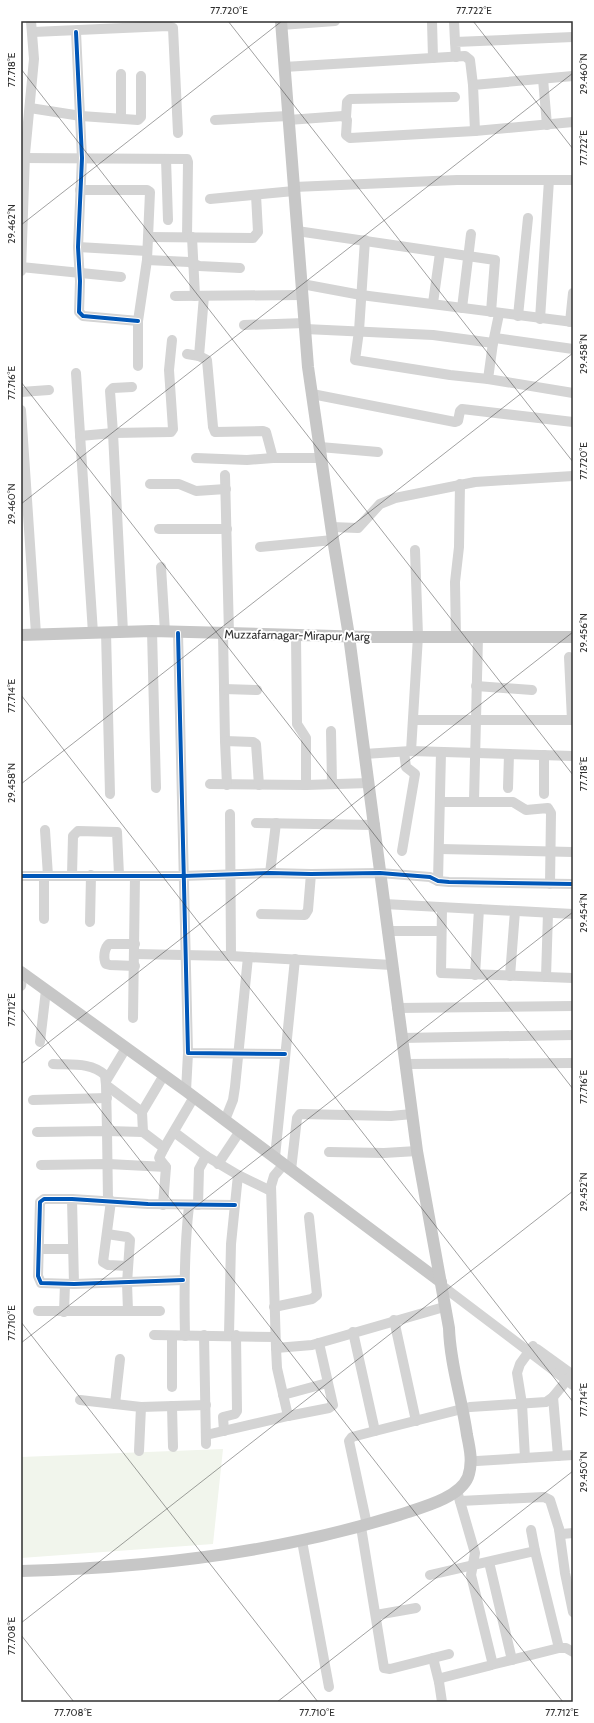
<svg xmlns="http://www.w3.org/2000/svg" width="594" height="1723" viewBox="0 0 594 1723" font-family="Cabin,sans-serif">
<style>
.green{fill:#f1f5ec}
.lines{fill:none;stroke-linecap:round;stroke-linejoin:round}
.minor{stroke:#d4d4d4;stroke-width:10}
.major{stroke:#c7c7c7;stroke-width:12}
.cycleway-casing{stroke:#fff;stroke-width:6}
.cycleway{stroke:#0057b8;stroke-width:4}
.ticks{fill:none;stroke:#2f2f2f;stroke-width:1;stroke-opacity:0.45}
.labels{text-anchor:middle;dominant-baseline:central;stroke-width:4;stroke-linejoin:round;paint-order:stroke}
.street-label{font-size:12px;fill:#2f2f2f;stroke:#fff}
.neatline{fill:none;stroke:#2f2f2f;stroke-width:1.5}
.ticks-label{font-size:10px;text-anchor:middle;fill:#2f2f2f}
</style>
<rect width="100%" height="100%" fill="#fff"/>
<path class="green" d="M 223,1449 L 213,1544 L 21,1558 L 21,1457 Z"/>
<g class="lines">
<g class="minor">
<path d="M 432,21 L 433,58"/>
<path d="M 454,21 L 455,42"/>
<path d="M 281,25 L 335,21"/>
<path d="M 33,32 L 168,26 L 173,28 L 178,133"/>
<path d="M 76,32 L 82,158 L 78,247 L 80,281 L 79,312 L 83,316 L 138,321"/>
<path d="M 456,57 L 455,42 L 573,37"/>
<path d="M 284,67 L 465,56 L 470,60 L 473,85"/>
<path d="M 121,74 L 121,118"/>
<path d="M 543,79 L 547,125"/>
<path d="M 30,108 L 81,116 L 138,120 L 141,117 L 141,76"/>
<path d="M 346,117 L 347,102 L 350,99 L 455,97"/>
<path d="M 215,120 L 288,116"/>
<path d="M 288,120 L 343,116 L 347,120 L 346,135 L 350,138 L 475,131 L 573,122"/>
<path d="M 475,131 L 473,85 L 573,76"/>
<path d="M 21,158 L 187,159 L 188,162 L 187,237"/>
<path d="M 166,159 L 168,220"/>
<path d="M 294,187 L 457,180 L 573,180"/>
<path d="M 80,190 L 147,190 L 150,192 L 147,260 L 138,321 L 138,366"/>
<path d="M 210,199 L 294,191"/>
<path d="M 297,231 L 495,260 L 491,312"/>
<path d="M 148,237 L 253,238 L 258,232 L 256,195"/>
<path d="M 192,237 L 195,296"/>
<path d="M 365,240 L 359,331 L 355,360 L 450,375 L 488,379"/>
<path d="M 78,247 L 147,251"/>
<path d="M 147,260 L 189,262 L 199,266 L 240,268"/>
<path d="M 21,267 L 121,277"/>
<path d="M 21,271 L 25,154 L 34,59 L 31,21"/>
<path d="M 302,284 L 361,295 L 573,322"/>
<path d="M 175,296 L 303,295"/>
<path d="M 433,303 L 440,253"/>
<path d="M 462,308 L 471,234"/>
<path d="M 518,316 L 528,218"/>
<path d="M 540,319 L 549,180"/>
<path d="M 570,322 L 573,293"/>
<path d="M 244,325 L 305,323"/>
<path d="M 305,329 L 433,335 L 493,343 L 499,314"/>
<path d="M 495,338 L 573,349"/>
<path d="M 493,343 L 488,379 L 573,393"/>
<path d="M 187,354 L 199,356 L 207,360 L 213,427 L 215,432 L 263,431 L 266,432 L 273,458 L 322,458"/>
<path d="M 199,356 L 204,296"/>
<path d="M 76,373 L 93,633"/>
<path d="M 132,387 L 113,388 L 110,391 L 113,433 L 171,432 L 173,429 L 169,370 L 172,340"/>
<path d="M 21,392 L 49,390"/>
<path d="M 312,394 L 455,422 L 458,421 L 460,411 L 462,409 L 573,422"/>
<path d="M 21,410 L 36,634"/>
<path d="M 80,436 L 113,433 L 123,632"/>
<path d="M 320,447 L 378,452"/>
<path d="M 196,458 L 247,460 L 273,458"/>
<path d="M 225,475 L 229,634"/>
<path d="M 150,484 L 179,484 L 196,491 L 226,489"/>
<path d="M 331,527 L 358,528 L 380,504 L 395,498 L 475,482 L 573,476"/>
<path d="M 159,529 L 227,529"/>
<path d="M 260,547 L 333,540"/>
<path d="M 161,567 L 165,632"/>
<path d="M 152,631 L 156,788"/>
<path d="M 106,632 L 110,794"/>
<path d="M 178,633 L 188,1053 L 285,1054"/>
<path d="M 223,634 L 225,741"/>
<path d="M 296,636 L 297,724 L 306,738 L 306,785 L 369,783"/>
<path d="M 456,637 L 455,582 L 459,547 L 460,484"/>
<path d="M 569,657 L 572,720"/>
<path d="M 476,686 L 532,690"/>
<path d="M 224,689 L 257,690"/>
<path d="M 413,720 L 573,720"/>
<path d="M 331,731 L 332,784"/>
<path d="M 411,751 L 418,636 L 415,550"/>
<path d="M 364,754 L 411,751 L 573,756"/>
<path d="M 210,784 L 306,785"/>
<path d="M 227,785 L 225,741 L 253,742 L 256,744 L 259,785"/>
<path d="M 508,788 L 509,754"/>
<path d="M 544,794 L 544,755"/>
<path d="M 474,801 L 478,637"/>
<path d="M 441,802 L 513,802 L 526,810 L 548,808 L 551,813 L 550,884"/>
<path d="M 230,814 L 231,956"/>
<path d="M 256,823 L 375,825"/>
<path d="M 45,830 L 48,876"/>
<path d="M 440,849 L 573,852"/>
<path d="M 402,851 L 415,774 L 406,767 L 404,752"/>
<path d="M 270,873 L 276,823"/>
<path d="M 72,875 L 73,836 L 78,831 L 117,832 L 119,875"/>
<path d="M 21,876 L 183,876 L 270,873 L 311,874 L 380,873 L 430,877 L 438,881 L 449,882 L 573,884"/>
<path d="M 438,881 L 441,752"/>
<path d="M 384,904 L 573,914"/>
<path d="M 442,908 L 441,973 L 573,978"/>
<path d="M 261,914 L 305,915 L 308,910 L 311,874"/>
<path d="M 44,919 L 44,876"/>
<path d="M 90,922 L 91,875"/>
<path d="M 387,931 L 441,931"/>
<path d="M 135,954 L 231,956 L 392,965"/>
<path d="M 135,966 L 110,965 L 106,964 C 103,959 104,948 109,944 L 135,944"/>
<path d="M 475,975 L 479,909"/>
<path d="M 510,976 L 515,911"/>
<path d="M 546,977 L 548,913"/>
<path d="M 21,986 L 23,973"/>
<path d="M 397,1008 L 573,1006"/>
<path d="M 133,1018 L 135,876"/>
<path d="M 401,1038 L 573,1035"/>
<path d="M 40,1042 L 46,990"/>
<path d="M 53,1064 C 71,1065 91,1062 105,1075 L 106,1085 L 142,1112 L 143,1132 L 164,1148 L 159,1158 L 166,1167 L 163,1205"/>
<path d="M 405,1064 L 573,1063"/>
<path d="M 106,1081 L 126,1048"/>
<path d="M 106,1085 L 107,1131 L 143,1132"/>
<path d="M 186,1091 L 188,1053"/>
<path d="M 33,1100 L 107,1098"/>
<path d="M 142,1112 L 164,1075"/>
<path d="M 225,1120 L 233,1100 L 235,1087 L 248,957"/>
<path d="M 37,1132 L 107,1131 L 108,1201"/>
<path d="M 174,1132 L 206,1156 L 238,1175 L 231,1244 L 229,1335"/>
<path d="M 164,1148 L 194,1097"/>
<path d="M 329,1152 L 384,1153 L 417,1151"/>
<path d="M 275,1157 L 295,959"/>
<path d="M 218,1164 L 240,1131"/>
<path d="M 284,1164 L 274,1176 L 271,1186 L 276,1348 L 312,1345 L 444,1307"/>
<path d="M 41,1165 L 108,1164 L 166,1167"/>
<path d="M 291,1170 L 297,1118 L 300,1114 L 391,1116 L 412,1114"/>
<path d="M 238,1175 L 271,1191"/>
<path d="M 72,1199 L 74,1284"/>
<path d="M 111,1201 L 103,1262 L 108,1265 L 128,1266"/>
<path d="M 198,1205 L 199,1169 L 206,1156"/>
<path d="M 107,1234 L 127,1237 L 130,1240 L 127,1283 L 128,1311"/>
<path d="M 40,1249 L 73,1249"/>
<path d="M 183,1280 L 74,1284 L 41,1283 L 38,1276 L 40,1202 L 44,1199 L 72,1199 L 148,1204 L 235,1205"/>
<path d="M 441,1285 L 573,1385"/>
<path d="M 274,1307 L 312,1299 L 317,1295 L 309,1217"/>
<path d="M 38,1311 L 160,1311"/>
<path d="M 64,1312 L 65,1284"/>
<path d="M 394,1320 L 416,1421"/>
<path d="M 353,1332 L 375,1431 L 352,1437 L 349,1441 L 367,1525"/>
<path d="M 154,1335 L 275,1337"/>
<path d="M 204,1335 L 206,1444"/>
<path d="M 172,1336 L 172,1387"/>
<path d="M 185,1336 C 184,1292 184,1249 189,1206"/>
<path d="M 276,1348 L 277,1368 L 288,1416 L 329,1408 L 333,1405 L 319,1343"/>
<path d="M 537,1349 L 573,1375"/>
<path d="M 283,1395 L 327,1383"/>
<path d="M 553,1397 L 558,1456"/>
<path d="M 80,1400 L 141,1407 L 206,1405"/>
<path d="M 115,1404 L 120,1359"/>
<path d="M 172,1406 L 173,1447"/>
<path d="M 224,1431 L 223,1417 L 235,1414 L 237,1411 L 236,1335"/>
<path d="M 375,1431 L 470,1407 L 546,1402 L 553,1397 L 572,1374"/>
<path d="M 206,1435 L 288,1416"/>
<path d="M 139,1451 L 141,1407"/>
<path d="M 525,1458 L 522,1404 L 517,1373 L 520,1364 L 533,1346"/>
<path d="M 477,1461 L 573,1455"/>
<path d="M 460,1501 L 544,1497 L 550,1500 L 560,1532 L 562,1534 L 573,1533"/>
<path d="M 361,1527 L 384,1668 L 390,1669 L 449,1654"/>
<path d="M 559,1529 L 565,1573 L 573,1612"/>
<path d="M 531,1530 L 535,1551"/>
<path d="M 302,1541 L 329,1687"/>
<path d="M 489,1562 L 512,1660"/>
<path d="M 430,1575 L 535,1551 L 559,1648"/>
<path d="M 376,1615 L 416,1608"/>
<path d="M 433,1658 L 439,1682"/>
<path d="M 491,1665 L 559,1648 L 566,1648 L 573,1652"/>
<path d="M 442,1702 L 439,1682 L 441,1678 L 488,1666 L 491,1665 L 492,1661 L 471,1575 L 475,1553 L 457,1491"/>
</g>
<g class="major">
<path d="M 21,635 L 152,631 L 370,637 L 573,637"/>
<path d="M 21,972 L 186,1091 L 441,1282"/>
<path d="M 21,1571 C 149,1568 277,1553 399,1515 C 419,1508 459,1499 468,1477 C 473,1463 470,1449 467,1435 C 462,1399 450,1364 449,1328 L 417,1151 L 349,636 L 332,533 L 308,367 L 281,21"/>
</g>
<g class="cycleway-casing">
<g id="cycleway">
<path d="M 76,32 L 82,158 L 78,247 L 80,281 L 79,312 L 83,316 L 138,321"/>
<path d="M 178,633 L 188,1053 L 285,1054"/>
<path d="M 21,876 L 183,876 L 270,873 L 311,874 L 380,873 L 430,877 L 438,881 L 449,882 L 573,884"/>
<path d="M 183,1280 L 74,1284 L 41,1283 L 38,1276 L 40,1202 L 44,1199 L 72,1199 L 148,1204 L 235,1205"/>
</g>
</g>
<use href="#cycleway" class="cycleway"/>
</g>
<path class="ticks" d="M 228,21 L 573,462M 473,21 L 573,149M 21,69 L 573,775M 21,225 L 282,21M 21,382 L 573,1089M 21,504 L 573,73M 21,695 L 573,1402M 21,784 L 573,353M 21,1008 L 563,1702M 21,1064 L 573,632M 21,1322 L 318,1702M 21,1343 L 573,912M 21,1623 L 573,1191M 21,1635 L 74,1702M 277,1702 L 573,1471"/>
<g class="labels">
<g class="street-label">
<text transform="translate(297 635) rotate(1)">Muzzafarnagar-Mirapur Marg</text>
</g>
</g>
<rect width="594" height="1723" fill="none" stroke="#ffffff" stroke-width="44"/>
<rect x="22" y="22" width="550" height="1679" class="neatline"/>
<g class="ticks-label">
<text x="229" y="14">77.720°E</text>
<text x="474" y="14">77.722°E</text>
<text transform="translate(11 70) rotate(-90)" y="4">77.718°E</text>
<text transform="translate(583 74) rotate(-90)" y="4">29.460°N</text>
<text transform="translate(583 148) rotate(-90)" y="4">77.722°E</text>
<text transform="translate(11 224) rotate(-90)" y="4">29.462°N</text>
<text transform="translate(583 354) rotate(-90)" y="4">29.458°N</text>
<text transform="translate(11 383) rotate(-90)" y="4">77.716°E</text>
<text transform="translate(583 461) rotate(-90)" y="4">77.720°E</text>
<text transform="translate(11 504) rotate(-90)" y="4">29.460°N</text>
<text transform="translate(583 633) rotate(-90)" y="4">29.456°N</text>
<text transform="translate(11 696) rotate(-90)" y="4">77.714°E</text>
<text transform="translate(583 774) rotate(-90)" y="4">77.718°E</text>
<text transform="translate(11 783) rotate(-90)" y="4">29.458°N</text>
<text transform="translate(583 913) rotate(-90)" y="4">29.454°N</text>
<text transform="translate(11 1010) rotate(-90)" y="4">77.712°E</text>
<text transform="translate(583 1087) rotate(-90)" y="4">77.716°E</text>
<text transform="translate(583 1192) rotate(-90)" y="4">29.452°N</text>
<text transform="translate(11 1323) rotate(-90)" y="4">77.710°E</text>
<text transform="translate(583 1400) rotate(-90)" y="4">77.714°E</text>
<text transform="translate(583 1472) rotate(-90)" y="4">29.450°N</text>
<text transform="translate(11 1636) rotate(-90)" y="4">77.708°E</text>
<text x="73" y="1716">77.708°E</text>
<text x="317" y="1716">77.710°E</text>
<text x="562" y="1716">77.712°E</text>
</g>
</svg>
